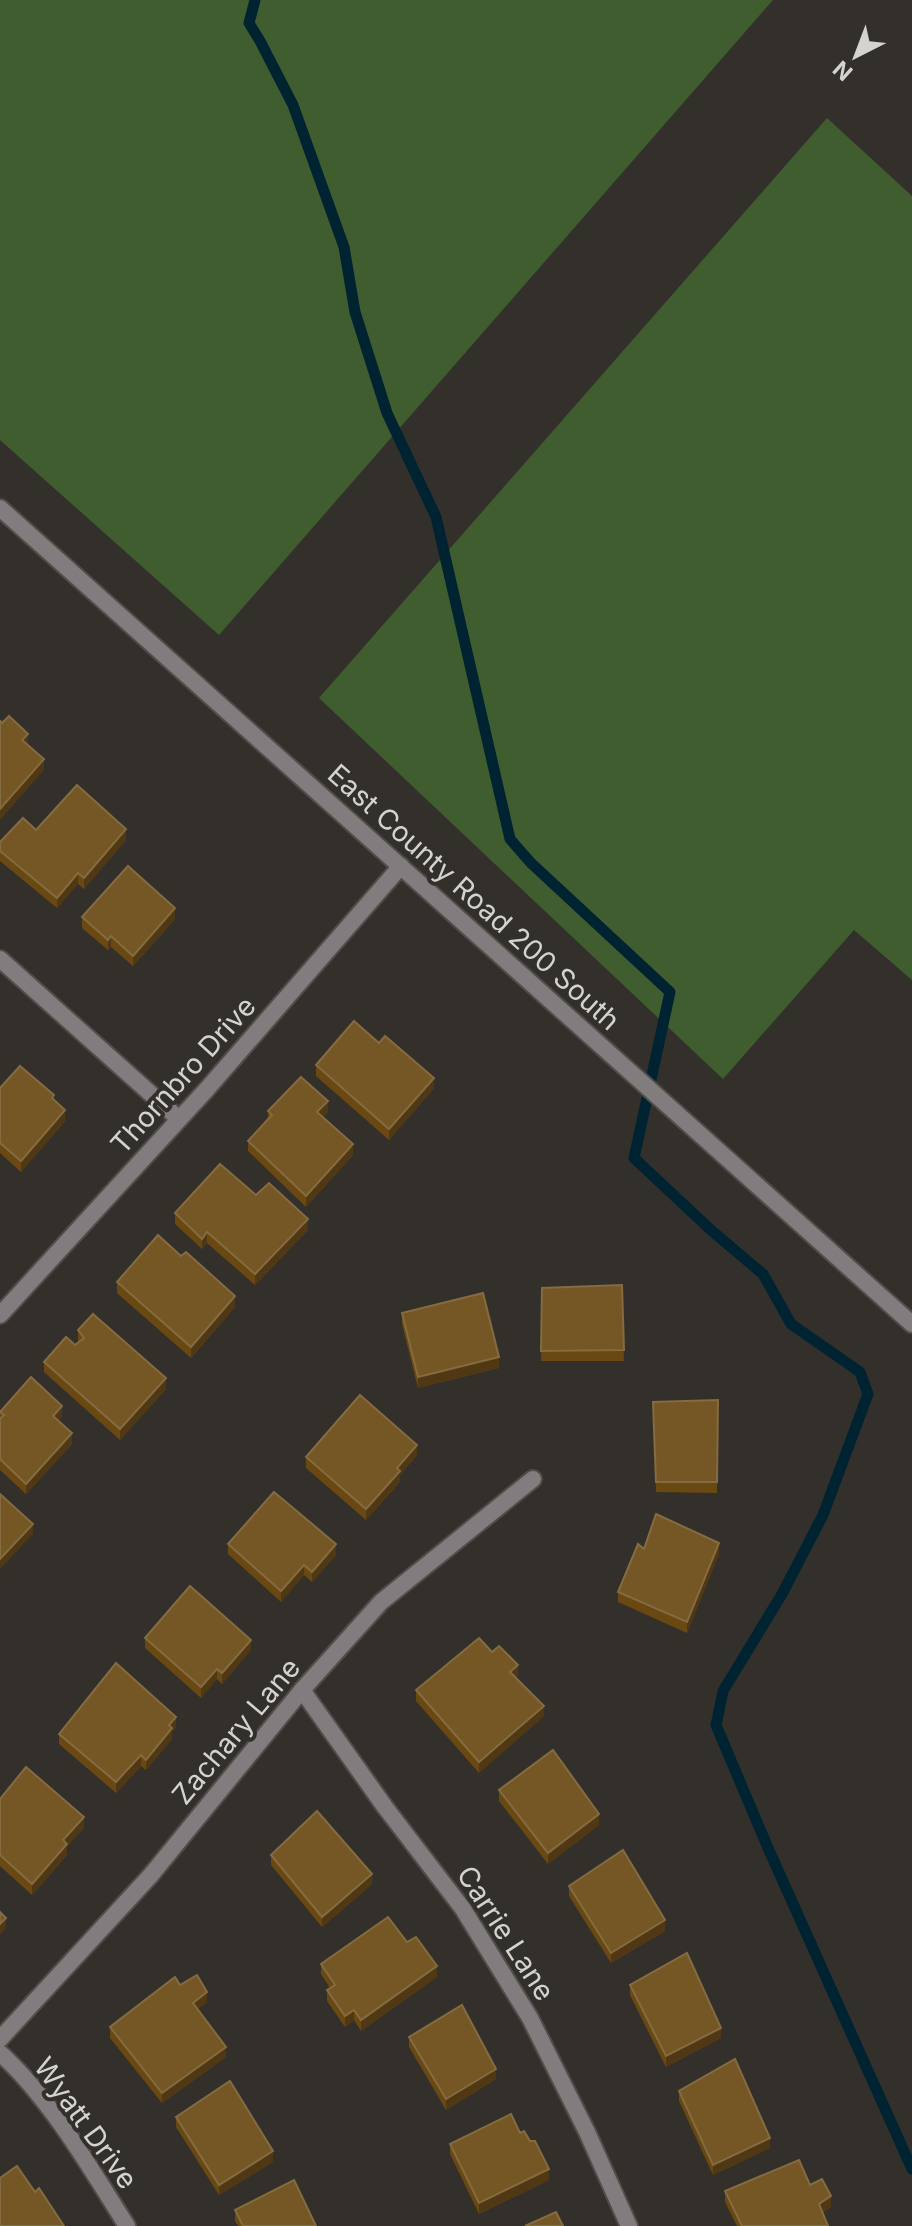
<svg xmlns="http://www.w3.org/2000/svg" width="912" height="2226" viewBox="0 0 912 2226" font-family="Inter,sans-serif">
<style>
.green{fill:#405d30}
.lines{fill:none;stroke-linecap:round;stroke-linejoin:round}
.stream{stroke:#002331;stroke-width:11}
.minor-casing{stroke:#504d4a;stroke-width:20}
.tertiary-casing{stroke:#504d4a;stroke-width:20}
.minor{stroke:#817d7e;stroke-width:16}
.tertiary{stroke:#817d7e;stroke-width:16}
.wall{fill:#694811}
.shaded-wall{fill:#4f3813}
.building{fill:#755726;stroke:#846b40;stroke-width:2}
.labels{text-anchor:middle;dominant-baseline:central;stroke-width:8;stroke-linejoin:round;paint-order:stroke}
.street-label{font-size:28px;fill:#d5d3d0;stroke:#33302c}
</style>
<rect width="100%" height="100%" fill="#33302c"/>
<g class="green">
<path d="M 0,0 L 773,0 L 219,635 L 0,440 Z"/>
<path d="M 827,118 L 912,196 L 912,980 L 854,930 L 723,1079 L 319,698 Z"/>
</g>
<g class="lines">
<path class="stream" d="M 255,0 L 249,23 L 260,41 L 293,105 L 344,247 L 355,312 L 387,413 L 436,517 L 510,839 L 531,863 L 670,992 L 634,1158 L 712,1231 L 763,1274 L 791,1324 L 860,1372 L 868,1394 L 823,1515 L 782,1594 L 723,1691 L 716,1725 L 768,1848 L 912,2169"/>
<g class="minor-casing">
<g id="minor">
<path d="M 0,959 L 179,1119"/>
<path d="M 0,1315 L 207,1089 L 401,866"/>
<path d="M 302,1690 L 385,1807 L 463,1909 L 530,2018 L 587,2132 L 629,2226"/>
<path d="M 0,2039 L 151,1875 L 302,1690 L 381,1602 L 533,1479"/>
<path d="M 0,2053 C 50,2098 91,2169 127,2226"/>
</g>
</g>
<g class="tertiary-casing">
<path id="tertiary" d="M 0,508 L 912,1324"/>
</g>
<use href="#minor" class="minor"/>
<use href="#tertiary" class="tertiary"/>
</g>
<g class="wall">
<path d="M 36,830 L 126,840 L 84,889 L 78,884 L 57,908 L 0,861 L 0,842 Z"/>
<path d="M 82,917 L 175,919 L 133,966 L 111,947 L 108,950 L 82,928 Z"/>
<path d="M 316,1065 L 434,1088 L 389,1140 L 316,1076 Z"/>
<path d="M 0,1088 L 54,1100 L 65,1121 L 21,1172 L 0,1153 Z"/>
<path d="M 268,1111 L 328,1112 L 323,1117 L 353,1155 L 306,1207 L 248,1151 L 248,1141 L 268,1118 Z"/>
<path d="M 256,1195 L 308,1230 L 255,1285 L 207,1243 L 202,1249 L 175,1224 L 175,1213 Z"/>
<path d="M 117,1282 L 235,1307 L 191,1358 L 117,1293 Z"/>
<path d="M 622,1285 L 624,1361 L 541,1361 L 542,1288 Z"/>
<path d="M 402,1313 L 499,1368 L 418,1388 L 402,1324 Z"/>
<path d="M 78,1330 L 166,1389 L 120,1440 L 44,1372 L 44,1362 L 78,1342 Z"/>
<path d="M 718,1400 L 717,1493 L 656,1492 L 653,1402 Z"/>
<path d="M 0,1412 L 62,1416 L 58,1421 L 72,1444 L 26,1494 L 0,1470 Z"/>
<path d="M 417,1455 L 400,1475 L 400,1482 L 366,1520 L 306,1468 L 306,1457 Z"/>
<path d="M 228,1544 L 336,1555 L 312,1582 L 304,1575 L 281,1602 L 228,1554 Z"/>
<path d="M 644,1549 L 719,1554 L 687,1633 L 618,1602 L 618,1592 Z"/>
<path d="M 145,1638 L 251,1650 L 222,1684 L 217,1679 L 201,1698 L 145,1648 Z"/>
<path d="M 492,1652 L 518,1675 L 516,1677 L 544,1716 L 479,1773 L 416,1701 L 416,1690 Z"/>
<path d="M 176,1727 L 172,1731 L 172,1739 L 146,1770 L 141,1766 L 116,1793 L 59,1744 L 59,1734 Z"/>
<path d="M 499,1790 L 599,1825 L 548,1864 L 499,1801 Z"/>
<path d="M 0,1799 L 84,1828 L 67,1846 L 67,1855 L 32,1895 L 0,1866 Z"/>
<path d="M 271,1855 L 372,1884 L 322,1927 L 271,1865 Z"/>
<path d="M 569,1886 L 665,1931 L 611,1963 L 569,1896 Z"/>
<path d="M 407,1942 L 437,1977 L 361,2031 L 354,2020 L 345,2027 L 327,2001 L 327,1990 L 330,1988 L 321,1974 L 321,1964 Z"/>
<path d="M 180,1985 L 207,2002 L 198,2009 L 226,2057 L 162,2103 L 110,2038 L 110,2027 Z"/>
<path d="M 630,1985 L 721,2038 L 666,2067 L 630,1995 Z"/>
<path d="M 409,2037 L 496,2079 L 446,2110 L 409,2047 Z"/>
<path d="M 679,2091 L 770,2148 L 713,2175 L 679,2101 Z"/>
<path d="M 176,2117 L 273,2162 L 219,2195 L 176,2127 Z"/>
<path d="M 520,2133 L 549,2180 L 479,2214 L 450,2154 L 450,2144 Z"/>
<path d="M 810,2185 L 831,2207 L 823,2212 L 828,2226 L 737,2226 L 725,2202 L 725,2191 Z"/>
<path d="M 235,2210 L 316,2226 L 238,2226 L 235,2221 Z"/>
</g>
<g class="shaded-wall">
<path d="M 28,734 L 28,745 L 22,740 Z"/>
<path d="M 44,759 L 44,770 L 0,820 L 0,809 Z"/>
<path d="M 126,829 L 126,840 L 84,889 L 84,878 Z"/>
<path d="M 78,873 L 78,884 L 57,908 L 57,898 Z"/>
<path d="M 175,908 L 175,919 L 133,966 L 133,956 Z"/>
<path d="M 111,936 L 111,947 L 108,950 L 108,940 Z"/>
<path d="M 434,1078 L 434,1088 L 389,1140 L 389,1129 Z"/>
<path d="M 328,1101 L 328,1112 L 317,1123 L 317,1112 Z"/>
<path d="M 65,1110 L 65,1121 L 21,1172 L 21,1161 Z"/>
<path d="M 353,1144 L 353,1155 L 306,1207 L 306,1196 Z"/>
<path d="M 308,1219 L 308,1230 L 255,1285 L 255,1274 Z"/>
<path d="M 207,1232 L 207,1243 L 202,1249 L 202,1239 Z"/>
<path d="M 235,1296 L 235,1307 L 191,1358 L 191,1347 Z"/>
<path d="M 499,1357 L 499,1368 L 418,1388 L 418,1377 Z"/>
<path d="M 166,1378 L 166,1389 L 120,1440 L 120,1429 Z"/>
<path d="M 62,1406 L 62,1416 L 53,1427 L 53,1416 Z"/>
<path d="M 72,1433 L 72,1444 L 26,1494 L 26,1484 Z"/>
<path d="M 417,1445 L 417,1455 L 400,1475 L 400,1482 L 366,1520 L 366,1509 L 397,1468 Z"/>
<path d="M 33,1524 L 33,1534 L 0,1569 L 0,1559 Z"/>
<path d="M 719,1543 L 719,1554 L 687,1633 L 687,1622 Z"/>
<path d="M 336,1544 L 336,1555 L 312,1582 L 312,1572 Z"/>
<path d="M 304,1565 L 304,1575 L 281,1602 L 281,1591 Z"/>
<path d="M 251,1640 L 251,1650 L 222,1684 L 222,1673 Z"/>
<path d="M 518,1665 L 518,1675 L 510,1682 L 510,1672 Z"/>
<path d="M 217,1669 L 217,1679 L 201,1698 L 201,1687 Z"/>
<path d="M 544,1706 L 544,1716 L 479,1773 L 479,1762 Z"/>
<path d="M 176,1717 L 176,1727 L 172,1731 L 172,1739 L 146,1770 L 146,1760 L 169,1725 Z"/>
<path d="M 141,1755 L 141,1766 L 116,1793 L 116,1782 Z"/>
<path d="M 599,1814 L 599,1825 L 548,1864 L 548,1853 Z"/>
<path d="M 84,1817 L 84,1828 L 67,1846 L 67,1855 L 32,1895 L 32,1884 L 63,1840 Z"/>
<path d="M 372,1874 L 372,1884 L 322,1927 L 322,1917 Z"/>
<path d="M 6,1918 L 6,1928 L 0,1935 L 0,1924 Z"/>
<path d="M 665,1920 L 665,1931 L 611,1963 L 611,1953 Z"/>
<path d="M 437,1966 L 437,1977 L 361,2031 L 361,2020 Z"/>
<path d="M 207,1992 L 207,2002 L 193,2013 L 193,2003 Z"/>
<path d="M 354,2010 L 354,2020 L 345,2027 L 345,2016 Z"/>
<path d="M 721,2028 L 721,2038 L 666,2067 L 666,2056 Z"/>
<path d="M 226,2047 L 226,2057 L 162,2103 L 162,2093 Z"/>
<path d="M 496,2069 L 496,2079 L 446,2110 L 446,2099 Z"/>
<path d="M 770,2138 L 770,2148 L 713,2175 L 713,2165 Z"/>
<path d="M 273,2151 L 273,2162 L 219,2195 L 219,2185 Z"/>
<path d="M 549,2169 L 549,2180 L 479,2214 L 479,2203 Z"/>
<path d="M 831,2196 L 831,2207 L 819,2214 L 819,2204 Z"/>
</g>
<g class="building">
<path d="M 9,716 L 28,734 L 22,740 L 44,759 L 0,809 L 0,721 L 2,723 Z"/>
<path d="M 77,785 L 126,829 L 84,878 L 78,873 L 57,898 L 0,851 L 0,842 L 23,818 L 36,830 Z"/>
<path d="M 128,866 L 175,908 L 133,956 L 111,936 L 108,940 L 82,917 Z"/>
<path d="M 354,1021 L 379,1043 L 385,1036 L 434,1078 L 389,1129 L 316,1065 Z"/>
<path d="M 20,1066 L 54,1095 L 52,1098 L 65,1110 L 21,1161 L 0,1143 L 0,1088 Z"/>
<path d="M 301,1077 L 328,1101 L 317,1112 L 353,1144 L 306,1196 L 248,1141 L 272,1115 L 268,1111 Z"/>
<path d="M 220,1164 L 256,1195 L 269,1183 L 308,1219 L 255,1274 L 207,1232 L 202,1239 L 175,1213 Z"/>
<path d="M 158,1235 L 181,1256 L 186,1252 L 235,1296 L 191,1347 L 117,1282 Z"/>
<path d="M 622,1285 L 624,1350 L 541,1351 L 542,1288 Z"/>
<path d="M 483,1293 L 499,1357 L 418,1377 L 402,1313 Z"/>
<path d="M 93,1314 L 166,1378 L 120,1429 L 44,1362 L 66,1337 L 75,1345 L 84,1338 L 78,1330 Z"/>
<path d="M 31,1377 L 62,1406 L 53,1416 L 72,1433 L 26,1484 L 0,1459 L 0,1419 L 4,1415 L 0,1412 Z"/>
<path d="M 360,1395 L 417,1445 L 397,1468 L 400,1471 L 366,1509 L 306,1457 Z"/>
<path d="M 718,1400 L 717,1482 L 656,1482 L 653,1402 Z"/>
<path d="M 274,1492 L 336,1544 L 312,1572 L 304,1565 L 281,1591 L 228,1544 Z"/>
<path d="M 0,1494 L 33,1524 L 0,1559 Z"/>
<path d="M 656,1514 L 719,1543 L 687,1622 L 618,1592 L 638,1544 L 644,1549 Z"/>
<path d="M 190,1586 L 251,1640 L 222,1673 L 217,1669 L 201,1687 L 145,1638 Z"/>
<path d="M 479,1638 L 492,1652 L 499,1646 L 518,1665 L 510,1672 L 544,1706 L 479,1762 L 416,1690 Z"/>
<path d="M 116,1663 L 176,1717 L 169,1725 L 172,1728 L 146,1760 L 141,1755 L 116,1782 L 59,1734 Z"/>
<path d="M 553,1750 L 599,1814 L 548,1853 L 499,1790 Z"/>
<path d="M 26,1767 L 84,1817 L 63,1840 L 67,1844 L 32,1884 L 0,1855 L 0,1799 Z"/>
<path d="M 317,1811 L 372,1874 L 322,1917 L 271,1855 Z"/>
<path d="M 623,1850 L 665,1920 L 611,1953 L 569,1886 Z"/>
<path d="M 0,1912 L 6,1918 L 0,1924 Z"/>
<path d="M 388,1917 L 407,1942 L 416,1937 L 437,1966 L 361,2020 L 354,2010 L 345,2016 L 327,1990 L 335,1985 L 321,1964 Z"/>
<path d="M 687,1953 L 721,2028 L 666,2056 L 630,1985 Z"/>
<path d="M 197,1975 L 207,1992 L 193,2003 L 226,2047 L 162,2093 L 110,2027 L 175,1977 L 180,1985 Z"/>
<path d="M 462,2005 L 496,2069 L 446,2099 L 409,2037 Z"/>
<path d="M 735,2059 L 770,2138 L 713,2165 L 679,2091 Z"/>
<path d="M 230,2081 L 273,2151 L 219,2185 L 176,2117 Z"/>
<path d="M 511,2114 L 520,2133 L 524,2131 L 530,2141 L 535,2141 L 549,2169 L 479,2203 L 450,2144 Z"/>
<path d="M 799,2160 L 810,2185 L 822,2179 L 831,2196 L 819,2204 L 828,2226 L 742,2226 L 725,2191 Z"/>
<path d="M 17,2166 L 35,2192 L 39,2188 L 64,2226 L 0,2226 L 0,2178 Z"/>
<path d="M 294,2180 L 316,2226 L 243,2226 L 235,2210 Z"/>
<path d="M 556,2212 L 563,2226 L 525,2226 Z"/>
</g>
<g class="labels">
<g class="street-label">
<text transform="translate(474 897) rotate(42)">East County Road 200 South</text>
<text transform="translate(183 1075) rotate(-48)">Thornbro Drive</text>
<text transform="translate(236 1731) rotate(-50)">Zachary Lane</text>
<text transform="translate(506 1933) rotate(57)">Carrie Lane</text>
<text transform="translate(86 2123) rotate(54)">Wyatt Drive</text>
</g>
</g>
<g transform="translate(856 56) rotate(222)" stroke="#33302c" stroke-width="6" paint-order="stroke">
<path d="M0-6L14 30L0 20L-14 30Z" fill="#d5d3d0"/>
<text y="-12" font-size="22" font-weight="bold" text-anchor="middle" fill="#d5d3d0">N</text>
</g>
</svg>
